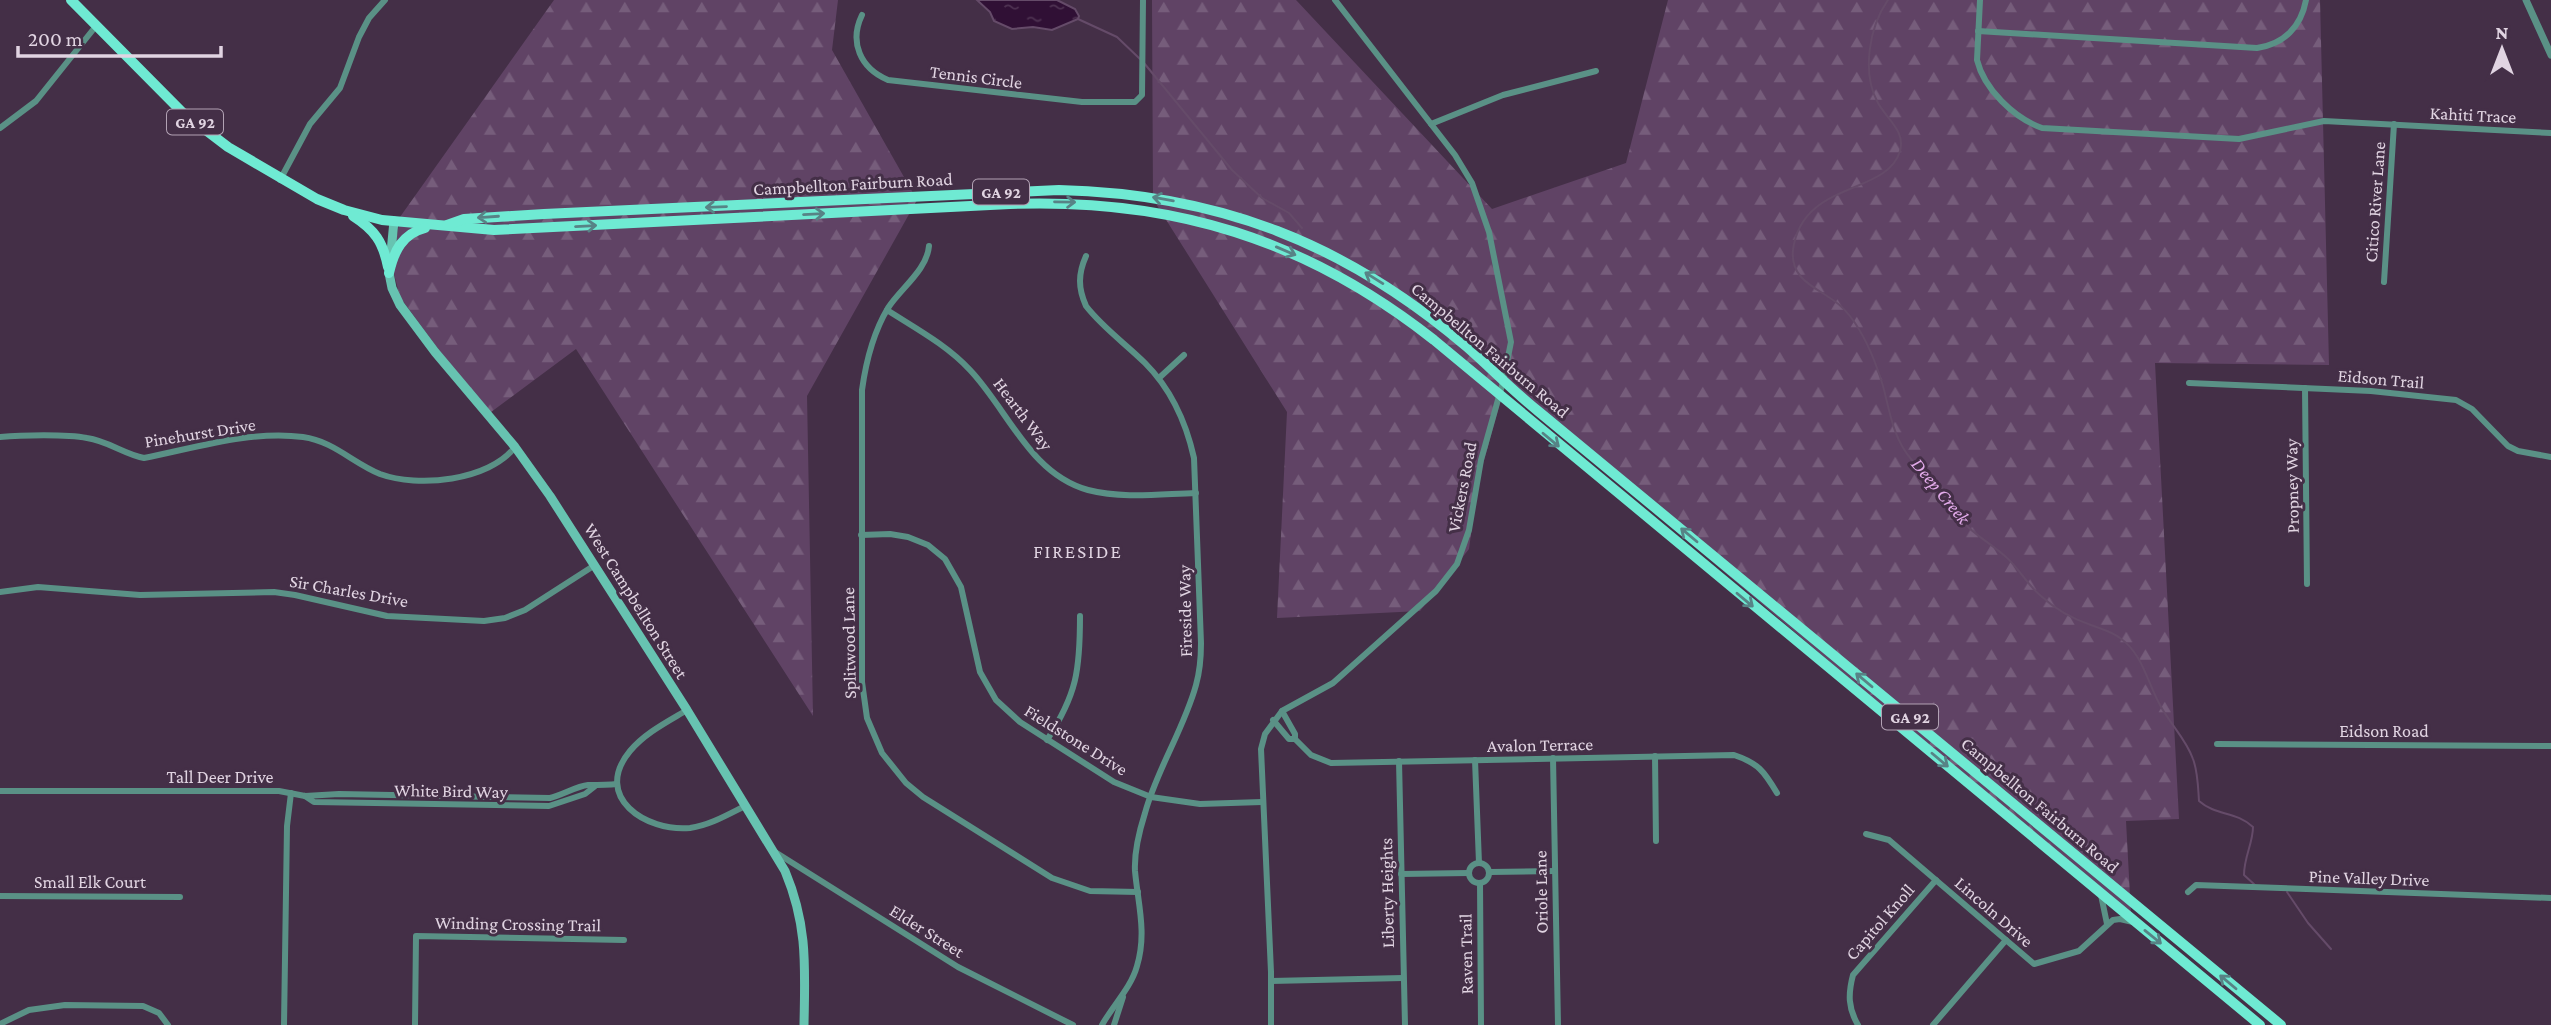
<svg xmlns="http://www.w3.org/2000/svg" width="2551" height="1025" viewBox="0 0 2551 1025" font-family="'Crimson Pro',serif">
<style>
.forest{fill:url(#forest-firs)}
.water{fill:url(#water-ripples);stroke:#654b69;stroke-width:2}
.lines{fill:none;stroke-linecap:round;stroke-linejoin:round}
.stream{stroke:#654b69;stroke-width:2}
.minor{stroke:#5a9186;stroke-width:6}
.tertiary{stroke:#5a9186;stroke-width:7}
.secondary{stroke:#67c3b1;stroke-width:9}
.primary{stroke:#6fead3;stroke-width:10}
.oneway{stroke:#578386}
.labels{text-anchor:middle;dominant-baseline:central;stroke-width:6;stroke-linejoin:round;paint-order:stroke}
.shield{fill:#442f47;stroke:#b2a2b4;stroke-width:2}
.shield-label{font-size:16px;font-weight:bold;fill:#e1d4e2}
.street-label{font-size:18px;fill:#e1d4e2;stroke:#442f47}
.water-label{font-size:19px;font-style:italic;fill:#e3abeb;stroke:#442f47}
.neighbourhood-label{font-size:19px;letter-spacing:2px;fill:#e1d4e2;stroke:#442f47}
</style>
<defs>
<pattern id="forest-firs" width="22" height="20" patternUnits="userSpaceOnUse" patternTransform="scale(1.75)"><rect width="22" height="20" fill="#604365"/><path d="M5 1l3.5 6h-7zM16 11l3.5 6h-7z" fill="#765d7b"/></pattern>
<pattern id="water-ripples" width="26" height="14" patternUnits="userSpaceOnUse" patternTransform="scale(1.75)"><rect width="26" height="14" fill="#301035"/><path d="M2 4q2-2 4 0t4 0M15 11q2-2 4 0t4 0" fill="none" stroke="#4e3252"/></pattern>
</defs>
<rect width="100%" height="100%" fill="#442f47"/>
<g class="forest">
<path d="M 554,0 L 838,0 L 832,50 L 917,200 L 807,396 L 813,716 L 576,349 L 487,415 L 400,297 L 392,266 L 400,217 Z"/>
<path d="M 1152,0 L 1296,0 L 1492,209 L 1626,163 L 1668,0 L 2320,0 L 2329,365 L 2155,363 L 2179,819 L 2126,821 L 2131,914 L 2033,835 L 1505,385 L 1478,482 L 1469,549 L 1420,611 L 1277,618 L 1287,412 L 1153,199 Z"/>
</g>
<path class="water" d="M 977,0 L 1057,0 L 1075,9 L 1079,16 L 1078,19 L 1052,30 L 1033,27 L 1012,29 L 994,21 L 990,12 Z"/>
<g class="lines">
<g class="stream">
<path d="M 1888,0 C 1869,27 1862,72 1877,101 C 1885,118 1906,130 1900,151 C 1887,196 1802,180 1793,250 C 1790,279 1815,287 1833,300 C 1842,306 1849,314 1855,323 C 1867,341 1877,366 1883,386 C 1890,412 1893,438 1911,459 C 1920,470 1933,477 1942,488 C 1949,498 1953,511 1961,520 C 1974,535 1992,544 2006,557 C 2019,568 2027,585 2041,596 C 2055,609 2073,619 2091,625 C 2101,629 2111,631 2120,638 C 2143,654 2147,682 2160,705 C 2170,724 2186,739 2193,759 C 2198,772 2198,787 2199,801 C 2216,816 2236,811 2253,827 C 2253,843 2244,857 2244,875 L 2255,885"/>
<path d="M 1078,19 L 1117,37 L 1140,59"/>
<path d="M 1144,63 L 1232,170 L 1262,198 L 1289,213 L 1302,228"/>
<path d="M 2287,892 L 2308,923 L 2331,949"/>
</g>
<g class="minor">
<path d="M 1980,0 L 1977,60 C 1984,89 2014,118 2042,128 L 2239,139 L 2324,121 L 2551,133"/>
<path d="M 862,15 C 849,42 860,68 888,80 L 1082,102 L 1135,102 L 1142,95 L 1143,0"/>
<path d="M 1978,31 L 2257,48 C 2284,44 2301,27 2306,0"/>
<path d="M 1431,124 L 1503,95 L 1596,71"/>
<path d="M 0,128 L 36,101 L 96,26"/>
<path d="M 280,180 L 310,124 L 340,88 L 359,37 L 369,18 L 385,0"/>
<path d="M 929,246 C 927,270 901,288 888,308 C 873,333 866,361 862,390 L 862,682 L 867,718 L 882,753 L 906,783 L 923,797 L 1052,878 L 1090,891 L 1138,892"/>
<path d="M 1086,256 C 1078,274 1078,288 1086,306 C 1103,328 1126,344 1145,363 C 1172,390 1186,422 1194,458 L 1201,643 C 1201,657 1200,671 1196,685 C 1184,729 1157,769 1145,813 C 1139,832 1134,852 1135,871 C 1138,904 1147,933 1137,966 C 1131,988 1113,1005 1102,1025"/>
<path d="M 2384,282 L 2394,124"/>
<path d="M 887,310 C 915,328 947,345 970,370 C 1008,410 1030,474 1088,490 C 1123,499 1160,494 1196,493"/>
<path d="M 1159,378 L 1184,355"/>
<path d="M 2189,383 L 2371,391 L 2456,400 L 2472,409 L 2508,446 L 2518,451 L 2551,457"/>
<path d="M 2305,388 L 2307,584"/>
<path d="M 0,437 C 21,435 67,434 87,438 C 108,441 124,454 144,458 C 195,448 251,430 303,437 C 333,441 353,463 380,474 C 418,488 489,481 515,447"/>
<path d="M 861,535 L 890,534 L 908,537 L 928,545 L 945,559 L 961,587 L 980,672 L 996,700 L 1020,722 L 1114,782 L 1151,797 L 1200,804 L 1262,802"/>
<path d="M 0,592 L 38,587 L 140,595 L 274,592 L 295,595 L 387,616 L 484,621 L 505,618 L 525,610 L 595,565"/>
<path d="M 687,710 C 667,722 645,733 630,751 C 592,797 646,832 690,828 C 710,825 727,815 745,806"/>
<path d="M 1282,711 L 1295,734 L 1295,739"/>
<path d="M 1273,720 L 1289,739 L 1295,739 L 1311,755 L 1331,763 L 1734,755 C 1758,763 1764,771 1777,793"/>
<path d="M 1047,740 C 1077,694 1080,670 1080,616"/>
<path d="M 2217,744 L 2551,746"/>
<path d="M 1655,756 L 1656,841"/>
<path d="M 1553,758 L 1558,1025"/>
<path d="M 1475,760 L 1479,863"/>
<path d="M 1399,761 L 1405,1025"/>
<path d="M 0,791 L 279,791 L 305,796 L 339,794 L 550,798 C 562,795 577,786 588,785 C 598,785 607,785 617,784"/>
<path d="M 305,796 L 314,802 L 549,806 L 585,794 L 594,787"/>
<path d="M 1866,834 L 1889,840 L 2034,964 L 2079,951 L 2113,920 L 2120,919 L 2133,922"/>
<path d="M 775,852 L 958,967 L 1073,1025"/>
<circle cx="1479" cy="873" r="10"/>
<path d="M 1490,872 L 1554,871"/>
<path d="M 1401,874 L 1469,873"/>
<path d="M 1480,883 L 1481,1025"/>
<path d="M 2188,892 L 2196,885 L 2551,898"/>
<path d="M 2101,895 L 2107,924"/>
<path d="M 0,896 L 180,897"/>
<path d="M 1271,981 L 1403,978"/>
<path d="M 0,1024 L 29,1010 L 65,1005 L 143,1006 L 159,1013 L 168,1025"/>
<path d="M 284,1025 L 287,826 L 291,793"/>
<path d="M 415,1025 L 416,936 L 624,940"/>
<path d="M 1114,1025 L 1123,997"/>
<path d="M 1271,1025 L 1271,972 L 1261,749 L 1265,734 L 1282,711 L 1333,683 L 1436,591 L 1457,564 L 1469,530 L 1481,460 L 1503,382 L 1511,342 L 1489,232 L 1472,183 L 1455,155 L 1335,0"/>
<path d="M 1858,1025 C 1848,1008 1848,994 1853,975 L 1936,880"/>
<path d="M 1933,1025 L 2006,940"/>
</g>
<path class="tertiary" d="M 2526,0 L 2551,55"/>
<path class="secondary" d="M 394,221 L 389,273 L 392,288 L 400,305 L 435,352 L 515,447 L 550,496 L 687,710 L 785,871 C 808,926 805,967 804,1025"/>
<g class="primary">
<path d="M 71,0 L 182,112 L 228,147 L 317,199 L 344,210 L 382,220 L 494,230 L 1010,204 C 1172,198 1306,239 1434,340 L 2260,1025"/>
<path d="M 353,216 C 375,230 383,242 388,267"/>
<path d="M 447,225 L 464,219 L 544,214 L 1059,190 C 1219,194 1345,243 1467,347 C 1491,368 1513,391 1538,411 L 2281,1025"/>
<path d="M 389,273 C 394,251 402,234 425,228"/>
</g>
</g>
<defs><path id="oneway-shaft" d="M-6 0H5M1.5-3L5.5 0L1.5 3" fill="none" stroke-width="1.6" stroke-linecap="round" stroke-linejoin="round" transform="scale(1.75)"/></defs>
<g class="oneway">
<use href="#oneway-shaft" transform="translate(1163 199) rotate(-170)"/>
<use href="#oneway-shaft" transform="translate(1065 202) rotate(1)"/>
<use href="#oneway-shaft" transform="translate(716 207) rotate(178)"/>
<use href="#oneway-shaft" transform="translate(814 214) rotate(-3)"/>
<use href="#oneway-shaft" transform="translate(488 217) rotate(176)"/>
<use href="#oneway-shaft" transform="translate(586 226) rotate(-3)"/>
<use href="#oneway-shaft" transform="translate(1286 251) rotate(23)"/>
<use href="#oneway-shaft" transform="translate(1374 278) rotate(-148)"/>
<use href="#oneway-shaft" transform="translate(1551 440) rotate(40)"/>
<use href="#oneway-shaft" transform="translate(1689 535) rotate(-140)"/>
<use href="#oneway-shaft" transform="translate(1745 600) rotate(40)"/>
<use href="#oneway-shaft" transform="translate(1864 680) rotate(-140)"/>
<use href="#oneway-shaft" transform="translate(1940 760) rotate(40)"/>
<use href="#oneway-shaft" transform="translate(2153 937) rotate(39)"/>
<use href="#oneway-shaft" transform="translate(2228 982) rotate(-140)"/>
</g>
<g class="labels">
<g class="shield">
<rect x="167" y="109.5" width="56" height="25" rx="5"/>
<rect x="973" y="179.5" width="56" height="25" rx="5"/>
<rect x="1882" y="704.5" width="56" height="25" rx="5"/>
</g>
<g class="shield-label">
<text x="195" y="122">GA 92</text>
<text x="1001" y="192">GA 92</text>
<text x="1910" y="717">GA 92</text>
</g>
<g class="street-label">
<text transform="translate(976 77) rotate(7)">Tennis Circle</text>
<text transform="translate(2473 115) rotate(3)">Kahiti Trace</text>
<text transform="translate(853 184) rotate(-3)">Campbellton Fairburn Road</text>
<text transform="translate(2375 202) rotate(-86)">Citico River Lane</text>
<text transform="translate(1490 350) rotate(40)">Campbellton Fairburn Road</text>
<text transform="translate(2381 379) rotate(5)">Eidson Trail</text>
<text transform="translate(1023 414) rotate(53)">Hearth Way</text>
<text transform="translate(200 433) rotate(-9)">Pinehurst Drive</text>
<text transform="translate(2292 486) rotate(-91)">Propney Way</text>
<text transform="translate(1462 487) rotate(-79)">Vickers Road</text>
<text transform="translate(349 591) rotate(10)">Sir Charles Drive</text>
<text transform="translate(636 601) rotate(58)">West Campbellton Street</text>
<text transform="translate(1185 611) rotate(-91)">Fireside Way</text>
<text transform="translate(849 643) rotate(-91)">Splitwood Lane</text>
<text x="2384" y="731">Eidson Road</text>
<text transform="translate(1076 740) rotate(32)">Fieldstone Drive</text>
<text transform="translate(1540 745) rotate(-1)">Avalon Terrace</text>
<text x="220" y="777">Tall Deer Drive</text>
<text transform="translate(451 791) rotate(1)">White Bird Way</text>
<text transform="translate(2040 805) rotate(40)">Campbellton Fairburn Road</text>
<text transform="translate(2369 878) rotate(2)">Pine Valley Drive</text>
<text x="90" y="882">Small Elk Court</text>
<text transform="translate(1541 892) rotate(-91)">Oriole Lane</text>
<text transform="translate(1387 893) rotate(-91)">Liberty Heights</text>
<text transform="translate(1994 912) rotate(41)">Lincoln Drive</text>
<text transform="translate(1880 922) rotate(-49)">Capitol Knoll</text>
<text transform="translate(518 924) rotate(1)">Winding Crossing Trail</text>
<text transform="translate(927 931) rotate(32)">Elder Street</text>
<text transform="translate(1466 954) rotate(-91)">Raven Trail</text>
</g>
<g class="water-label">
<text transform="translate(1941 491) rotate(50)">Deep Creek</text>
</g>
<g class="neighbourhood-label">
<text x="1078" y="551">FIRESIDE</text>
</g>
</g>
<g transform="translate(2502 49)" stroke="#442f47" stroke-width="5" paint-order="stroke">
<path d="M0-5L12 26L0 18L-12 26Z" fill="#e1d4e2"/>
<text y="-10" font-size="19" font-weight="bold" text-anchor="middle" fill="#e1d4e2">N</text>
</g>
<path d="M18 46v10h203v-10" fill="none" stroke="#e1d4e2" stroke-width="3.5"/>
<text x="28" y="46" font-size="21" fill="#e1d4e2" stroke="#442f47" stroke-width="5" paint-order="stroke">200 m</text>
</svg>
